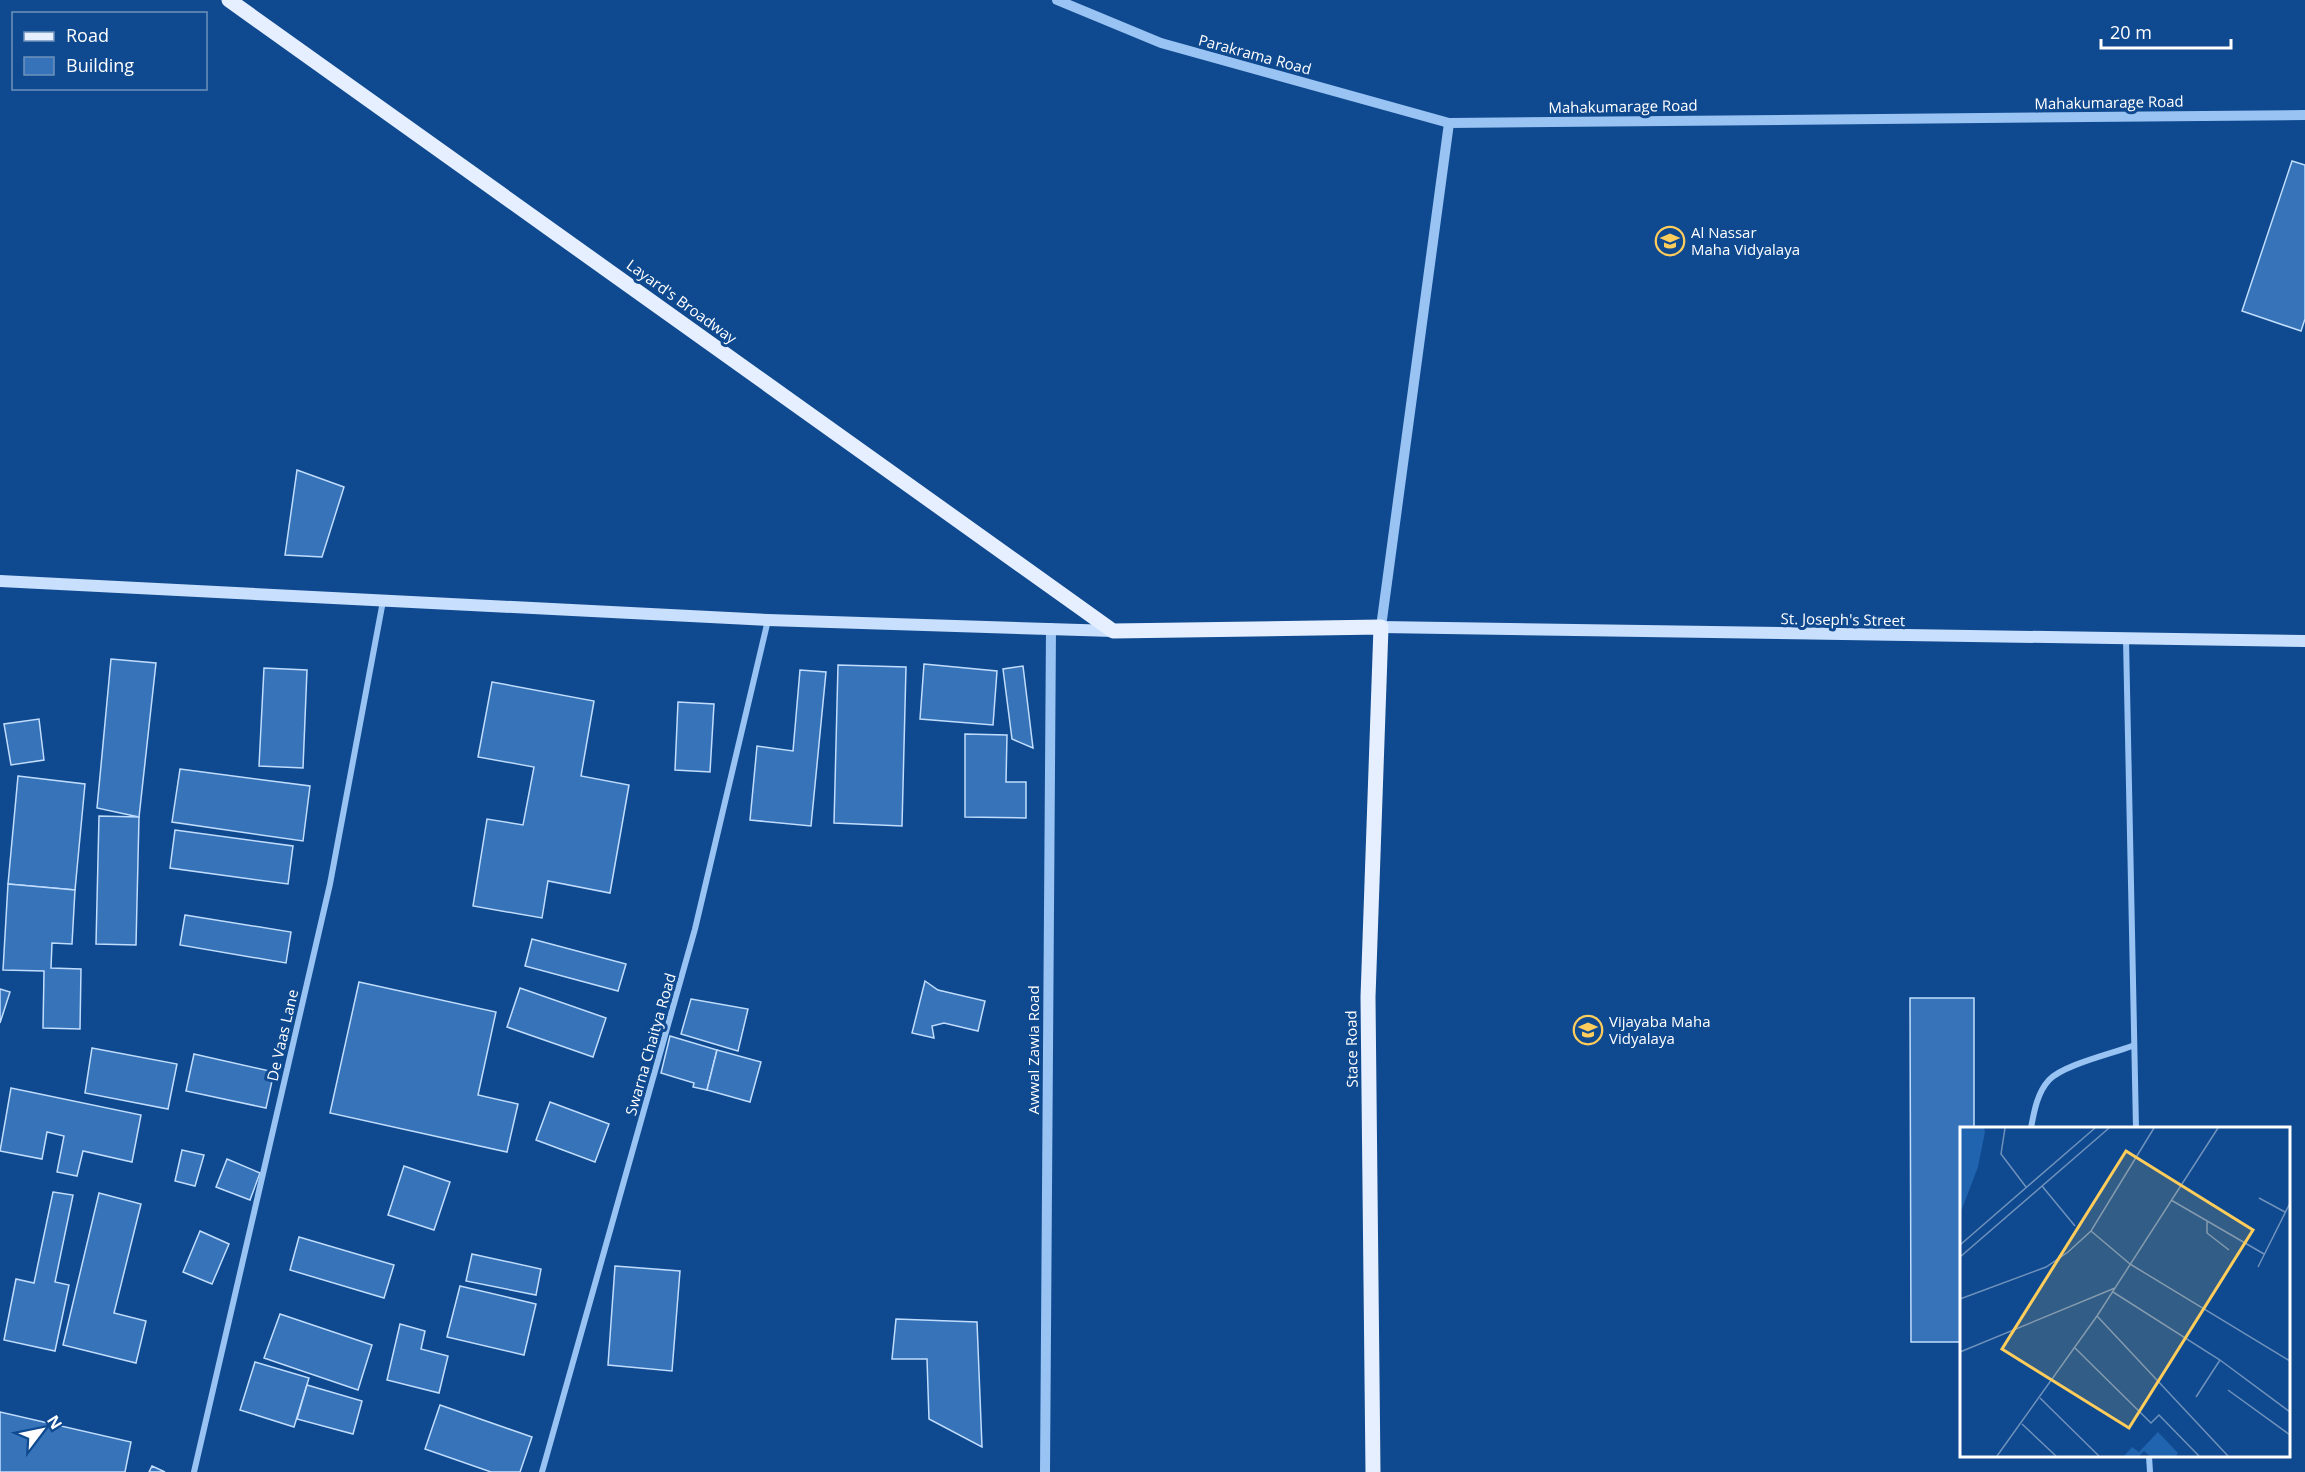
<svg xmlns="http://www.w3.org/2000/svg" width="2305" height="1472" viewBox="0 0 2305 1472" font-family="'Open Sans',sans-serif">
<style>
.building{fill:#3773b9;stroke:#c0ddfe;stroke-width:1.5}
.lines{fill:none;stroke-linecap:round;stroke-linejoin:round}
.minor{stroke:#98c3f3;stroke-width:6}
.tertiary{stroke:#98c3f3;stroke-width:10}
.secondary{stroke:#c8dffd;stroke-width:12}
.primary{stroke:#e5efff;stroke-width:15}
.labels{text-anchor:middle;dominant-baseline:central;stroke-width:6;stroke-linejoin:round;paint-order:stroke}
.street-label{font-size:15px;fill:#fff;stroke:#0f498f}
.poi-label{font-size:15px;fill:#fff;stroke:#0f498f;text-anchor:start}
.inset-road{fill:none;stroke:#6f92bc;stroke-width:1.5}
.view{fill:#ffcd5b;fill-opacity:0.15;stroke:#ffcd5b;stroke-width:3}
.inset-edge{fill:none;stroke:#fff;stroke-width:3}
</style>
<rect width="100%" height="100%" fill="#0f498f"/>
<g class="building">
<path d="M 2292,161 L 2305,165 L 2305,319 L 2301,331 L 2242,311 Z"/>
<path d="M 297,470 L 344,487 L 322,557 L 285,555 Z"/>
<path d="M 111,659 L 156,663 L 139,817 L 97,808 Z"/>
<path d="M 924,664 L 997,671 L 993,725 L 920,719 Z"/>
<path d="M 838,665 L 906,667 L 902,826 L 834,823 Z"/>
<path d="M 1023,666 L 1033,748 L 1012,739 L 1003,669 Z"/>
<path d="M 264,668 L 307,670 L 303,768 L 259,766 Z"/>
<path d="M 800,670 L 826,672 L 811,826 L 750,820 L 757,746 L 793,751 Z"/>
<path d="M 492,682 L 594,701 L 581,776 L 629,785 L 610,893 L 548,881 L 542,918 L 473,906 L 487,819 L 523,825 L 534,767 L 478,757 Z"/>
<path d="M 678,702 L 714,704 L 710,772 L 675,770 Z"/>
<path d="M 39,719 L 44,760 L 11,765 L 4,724 Z"/>
<path d="M 965,734 L 1007,735 L 1006,782 L 1026,782 L 1026,818 L 965,817 Z"/>
<path d="M 180,769 L 310,786 L 303,841 L 172,822 Z"/>
<path d="M 18,776 L 85,784 L 75,890 L 8,884 Z"/>
<path d="M 99,816 L 139,817 L 136,945 L 96,944 Z"/>
<path d="M 175,830 L 293,846 L 288,884 L 170,868 Z"/>
<path d="M 8,884 L 75,890 L 72,944 L 52,943 L 51,968 L 81,969 L 80,1029 L 43,1028 L 44,971 L 3,970 Z"/>
<path d="M 185,915 L 291,932 L 286,963 L 180,945 Z"/>
<path d="M 532,939 L 626,964 L 618,991 L 525,966 Z"/>
<path d="M 925,981 L 938,990 L 985,1001 L 978,1031 L 944,1023 L 932,1026 L 934,1038 L 912,1033 Z"/>
<path d="M 359,982 L 496,1012 L 478,1095 L 518,1104 L 507,1152 L 330,1113 Z"/>
<path d="M 520,988 L 606,1018 L 593,1057 L 507,1027 Z"/>
<path d="M 0,989 L 10,992 L 0,1023 Z"/>
<path d="M 1910,998 L 1974,998 L 1974,1128 L 1962,1128 L 1962,1342 L 1911,1342 Z"/>
<path d="M 691,999 L 748,1009 L 738,1051 L 681,1034 Z"/>
<path d="M 670,1036 L 717,1050 L 707,1090 L 693,1087 L 694,1083 L 661,1073 Z"/>
<path d="M 92,1048 L 177,1064 L 168,1109 L 85,1093 Z"/>
<path d="M 717,1050 L 761,1062 L 750,1102 L 707,1090 Z"/>
<path d="M 194,1054 L 274,1072 L 266,1108 L 186,1091 Z"/>
<path d="M 11,1088 L 141,1115 L 132,1162 L 83,1151 L 77,1176 L 57,1172 L 64,1136 L 47,1132 L 42,1159 L 0,1151 Z"/>
<path d="M 550,1102 L 609,1124 L 595,1162 L 536,1140 Z"/>
<path d="M 182,1150 L 204,1155 L 195,1186 L 175,1181 Z"/>
<path d="M 227,1159 L 260,1173 L 250,1200 L 216,1187 Z"/>
<path d="M 404,1166 L 450,1182 L 434,1230 L 388,1215 Z"/>
<path d="M 53,1192 L 73,1195 L 55,1282 L 69,1285 L 55,1351 L 4,1340 L 16,1279 L 34,1283 Z"/>
<path d="M 99,1193 L 141,1204 L 114,1313 L 146,1321 L 136,1363 L 63,1345 Z"/>
<path d="M 200,1231 L 229,1244 L 212,1284 L 183,1272 Z"/>
<path d="M 299,1237 L 394,1265 L 384,1298 L 290,1270 Z"/>
<path d="M 472,1254 L 541,1269 L 536,1295 L 466,1281 Z"/>
<path d="M 615,1266 L 680,1271 L 672,1371 L 608,1365 Z"/>
<path d="M 460,1286 L 536,1304 L 524,1355 L 447,1337 Z"/>
<path d="M 280,1314 L 372,1345 L 358,1390 L 264,1358 Z"/>
<path d="M 896,1319 L 977,1322 L 982,1447 L 929,1419 L 927,1359 L 892,1359 Z"/>
<path d="M 400,1324 L 425,1331 L 421,1349 L 448,1356 L 439,1393 L 387,1380 Z"/>
<path d="M 255,1362 L 309,1378 L 294,1427 L 240,1410 Z"/>
<path d="M 307,1385 L 362,1401 L 353,1434 L 297,1419 Z"/>
<path d="M 440,1405 L 532,1437 L 520,1472 L 491,1472 L 425,1449 Z"/>
<path d="M 0,1412 L 131,1442 L 125,1472 L 0,1472 Z"/>
<path d="M 152,1466 L 165,1472 L 149,1472 Z"/>
</g>
<g class="lines">
<g class="minor">
<path d="M 2126,639 L 2136,1128"/>
<path d="M 2031,1128 C 2034,1112 2037,1093 2049,1080 C 2063,1065 2111,1054 2132,1046"/>
<path d="M 2149,1456 L 2150,1472"/>
<path d="M 194,1472 L 330,884 L 383,601"/>
<path d="M 542,1472 L 695,929 L 768,620"/>
</g>
<g class="tertiary">
<path d="M 1057,0 L 1161,43 L 1449,123 L 2305,115"/>
<path d="M 1381,627 L 1449,123"/>
<path d="M 1045,1472 L 1051,628"/>
</g>
<g class="secondary">
<path d="M 0,581 L 768,620 L 1113,631"/>
<path d="M 1381,627 L 2305,641"/>
</g>
<path class="primary" d="M 229,0 L 1113,631 L 1381,627 L 1368,997 L 1373,1472"/>
</g>
<defs>
<g id="school-ring" transform="scale(1.5)"><circle r="9.5" fill="#0f498f" stroke="#ffcd5b" stroke-width="1.5"/><path d="M0-5L7-2L0 1L-7-2ZM-4 1L0 2.5L4 1V4Q0 6-4 4Z" fill="#ffcd5b"/></g>
</defs>
<g fill-rule="evenodd">
<use href="#school-ring" x="1670" y="241"/>
<use href="#school-ring" x="1588" y="1030"/>
</g>
<g class="labels">
<g class="street-label">
<text transform="translate(1255 54) rotate(15)">Parakrama Road</text>
<text transform="translate(2109 102) rotate(-1)">Mahakumarage Road</text>
<text transform="translate(1623 106) rotate(-1)">Mahakumarage Road</text>
<text transform="translate(682 301) rotate(36)">Layard's Broadway</text>
<text transform="translate(1843 619) rotate(1)">St. Joseph's Street</text>
<text transform="translate(282 1035) rotate(-77)">De Vaas Lane</text>
<text transform="translate(650 1044) rotate(-74)">Swarna Chaitya Road</text>
<text transform="translate(1351 1049) rotate(-91)">Stace Road</text>
<text transform="translate(1033 1050) rotate(-90)">Awwal Zawia Road</text>
</g>
<g class="poi-label">
<text x="1691" y="232">Al Nassar<tspan x="1691" dy="17">Maha Vidyalaya</tspan></text>
<text x="1609" y="1021">Vijayaba Maha<tspan x="1609" dy="17">Vidyalaya</tspan></text>
</g>
</g>
<g transform="translate(1960 1127)">
<rect width="330" height="330" fill="#0f498f"/>
<path d="M 0,1 L 24,1 L 25,5 L 18,40 L 0,87 ZM 198,305 L 218,326 L 216,329 L 190,329 L 184,324 L 179,329 L 164,329 L 172,320 L 179,325 Z" fill="#2063af"/>
<path class="inset-road" d="M 45,1 L 41,27 L 66,60M 82,59 L 115,99M 299,71 L 325,85M 211,73 L 304,127M 247,95 L 247,106 L 269,123M 131,104 L 170,137M 0,118 L 135,1M 0,130 L 149,1M 170,137 L 330,234M 298,140 L 330,76M 153,165 L 260,233 L 330,285M 0,172 L 86,140 L 108,125 L 131,104 L 194,1M 137,189 L 268,329M 115,221 L 191,296 L 199,288 L 239,329M 0,225 L 155,161M 268,263 L 330,308M 236,270 L 260,233M 80,271 L 139,329M 62,297 L 96,329M 37,329 L 137,189 L 258,1"/>
<path class="view" d="M 166,24 L 293,103 L 169,301 L 42,222 Z"/>
<rect width="330" height="330" class="inset-edge"/>
</g>
<rect x="12" y="12" width="195" height="78" fill="#0f498f" stroke="#6f92bc" stroke-width="1.5"/>
<rect x="24" y="32" width="30" height="9" fill="#e5efff" stroke="#6f92bc" stroke-width="1.5"/>
<text x="66" y="42" font-size="18" fill="#ffffff">Road</text>
<rect x="24" y="57" width="30" height="18" fill="#3773b9" stroke="#6f92bc" stroke-width="1.5"/>
<text x="66" y="72" font-size="18" fill="#ffffff">Building</text>
<g transform="translate(42 1430) rotate(58)" stroke="#0f498f" stroke-width="4.5" paint-order="stroke">
<path d="M0-4.5L10 22L0 15L-10 22Z" fill="#ffffff"/>
<text y="-9" font-size="16" font-weight="bold" text-anchor="middle" fill="#ffffff">N</text>
</g>
<path d="M2101 39v9h130v-9" fill="none" stroke="#ffffff" stroke-width="3"/>
<text x="2110" y="39" font-size="18" fill="#ffffff" stroke="#0f498f" stroke-width="4.5" paint-order="stroke">20 m</text>
</svg>
